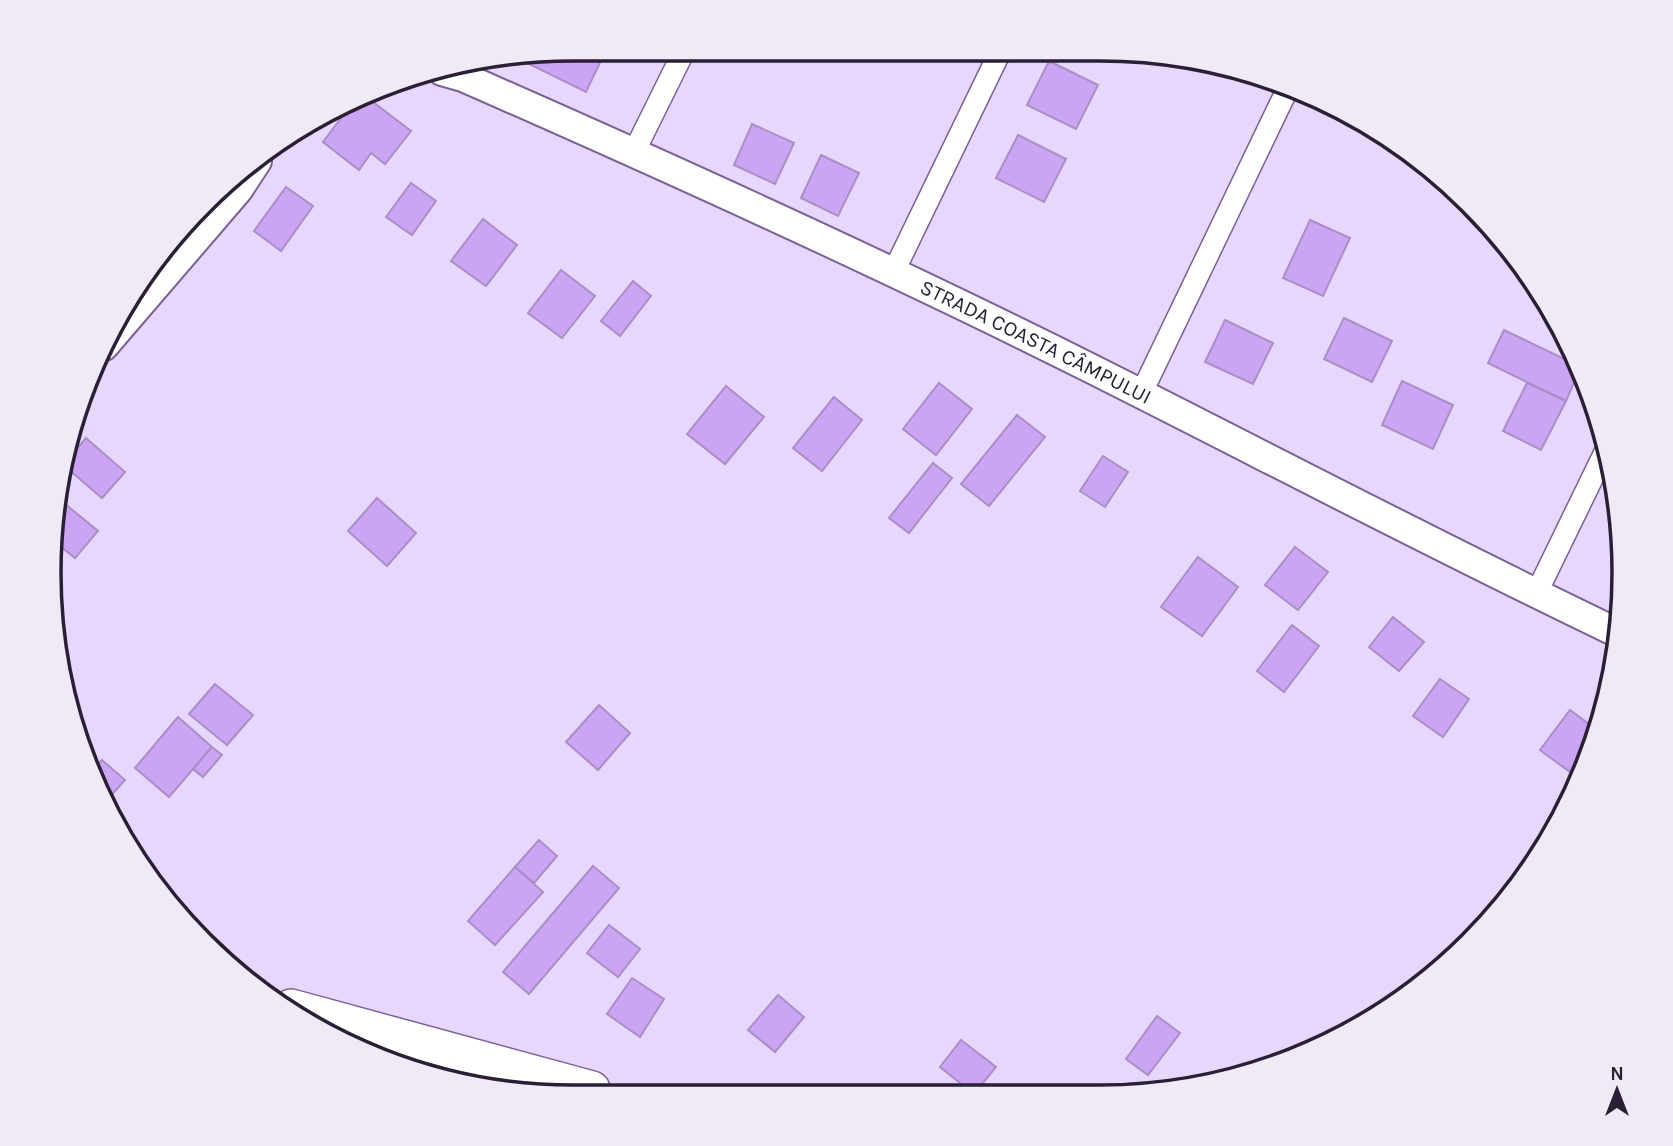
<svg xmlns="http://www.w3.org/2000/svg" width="1673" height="1146" viewBox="0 0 1673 1146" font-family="Karla,sans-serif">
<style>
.building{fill:#cba5f3;stroke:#aa8ec8;stroke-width:2}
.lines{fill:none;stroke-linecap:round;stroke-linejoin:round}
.minor-casing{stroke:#7c6198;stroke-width:24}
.tertiary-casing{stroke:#7c6198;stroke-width:32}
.primary-casing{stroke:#7c6198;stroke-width:38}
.minor{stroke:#fff;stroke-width:21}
.tertiary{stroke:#fff;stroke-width:28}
.primary{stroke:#fff;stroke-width:35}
.labels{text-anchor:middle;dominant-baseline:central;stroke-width:7;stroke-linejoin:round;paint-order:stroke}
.street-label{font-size:21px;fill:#2a1f35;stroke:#efeaf6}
.rim{fill:none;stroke:#2a1f35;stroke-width:3.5}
</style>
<rect width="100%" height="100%" fill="#e8d7fc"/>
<g class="building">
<path d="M 579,49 L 606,50 L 586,92 L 517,58 L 554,52 L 572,62 Z"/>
<path d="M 1049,61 L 1098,85 L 1076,129 L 1027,105 Z"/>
<path d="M 365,96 L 411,131 L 385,164 L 371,153 L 359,170 L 323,142 L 353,102 Z"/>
<path d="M 752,124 L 794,143 L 775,184 L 734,165 Z"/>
<path d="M 1018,135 L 1066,159 L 1044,202 L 996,178 Z"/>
<path d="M 821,155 L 859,173 L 838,216 L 801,198 Z"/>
<path d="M 411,183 L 436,201 L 412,235 L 386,217 Z"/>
<path d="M 286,187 L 313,206 L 281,251 L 254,231 Z"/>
<path d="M 483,219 L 517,245 L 486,286 L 451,261 Z"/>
<path d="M 1310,220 L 1350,238 L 1323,296 L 1283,278 Z"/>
<path d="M 561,270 L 595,296 L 562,338 L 528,313 Z"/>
<path d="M 633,281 L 651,296 L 620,336 L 601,321 Z"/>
<path d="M 1344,318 L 1392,341 L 1372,382 L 1324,359 Z"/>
<path d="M 1225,320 L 1273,343 L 1253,384 L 1205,362 Z"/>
<path d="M 1504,330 L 1581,367 L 1566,401 L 1488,363 Z"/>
<path d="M 1402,381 L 1453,405 L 1433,449 L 1382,425 Z"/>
<path d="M 939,383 L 972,409 L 936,455 L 903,429 Z"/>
<path d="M 1527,383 L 1566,401 L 1541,450 L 1503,431 Z"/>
<path d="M 726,386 L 764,417 L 725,464 L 687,434 Z"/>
<path d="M 834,397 L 862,420 L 822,471 L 793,448 Z"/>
<path d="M 1017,415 L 1045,437 L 989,506 L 961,484 Z"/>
<path d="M 86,438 L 125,472 L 102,498 L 67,468 L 69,458 Z"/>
<path d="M 1103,456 L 1128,472 L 1105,507 L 1080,491 Z"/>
<path d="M 933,463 L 952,478 L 909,533 L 889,518 Z"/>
<path d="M 377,498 L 416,533 L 387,566 L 348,531 Z"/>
<path d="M 59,499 L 98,531 L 75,558 L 50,538 Z"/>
<path d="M 1295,547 L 1328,572 L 1298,610 L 1265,585 Z"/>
<path d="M 1198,557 L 1238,587 L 1202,636 L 1161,607 Z"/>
<path d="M 1393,617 L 1424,642 L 1399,671 L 1369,647 Z"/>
<path d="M 1292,625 L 1319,646 L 1284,692 L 1257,671 Z"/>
<path d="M 1440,679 L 1469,699 L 1443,737 L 1413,716 Z"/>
<path d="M 215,684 L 253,715 L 227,745 L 189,714 Z"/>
<path d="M 599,705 L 630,733 L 598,770 L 566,742 Z"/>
<path d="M 1570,710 L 1597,730 L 1595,737 L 1570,772 L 1540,750 Z"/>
<path d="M 178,717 L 212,747 L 169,797 L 135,768 Z"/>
<path d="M 212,747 L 222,755 L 203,777 L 193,769 Z"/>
<path d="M 102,760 L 125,780 L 106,801 L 94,769 Z"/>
<path d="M 539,840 L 557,856 L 534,883 L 515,867 Z"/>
<path d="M 1535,857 L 1538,859 L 1536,864 L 1513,891 Z"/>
<path d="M 593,866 L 619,888 L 529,994 L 503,972 Z"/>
<path d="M 515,867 L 543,892 L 495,945 L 468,921 Z"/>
<path d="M 609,925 L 640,949 L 618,977 L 587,953 Z"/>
<path d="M 632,978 L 664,999 L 640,1037 L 607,1014 Z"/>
<path d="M 778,995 L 804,1017 L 775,1052 L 748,1030 Z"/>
<path d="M 1157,1016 L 1180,1033 L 1148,1075 L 1126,1059 Z"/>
<path d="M 961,1040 L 996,1067 L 974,1094 L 940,1067 Z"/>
</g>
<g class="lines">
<g class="minor-casing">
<g id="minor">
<path d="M 634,152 L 684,51"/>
<path d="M 893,273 L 998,56"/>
<path d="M 1141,394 L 1288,88"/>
<path d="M 1536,594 L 1607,448"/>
</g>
</g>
<g class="tertiary-casing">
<g id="tertiary">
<path id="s1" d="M 442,71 L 463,77 C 675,170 887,266 1094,370 C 1269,458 1442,549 1618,633"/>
<path d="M 104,346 L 238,190 L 257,161"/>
</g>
</g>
<g class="primary-casing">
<path id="primary" d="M 291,1007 L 592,1089"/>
</g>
<use href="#minor" class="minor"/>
<use href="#tertiary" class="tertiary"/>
<use href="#primary" class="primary"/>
</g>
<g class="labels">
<g class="street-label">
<text stroke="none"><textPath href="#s1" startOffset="653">STRADA COASTA CÂMPULUI</textPath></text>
</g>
</g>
<path d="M0 0H1673V1146H0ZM573 61H1100A512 512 0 0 1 1612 573V573A512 512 0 0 1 1100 1085H573A512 512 0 0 1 61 573V573A512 512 0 0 1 573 61Z" fill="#efeaf6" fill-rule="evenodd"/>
<path class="rim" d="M573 61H1100A512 512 0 0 1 1612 573V573A512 512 0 0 1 1100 1085H573A512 512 0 0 1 61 573V573A512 512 0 0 1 573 61Z"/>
<g transform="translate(1617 1090)" stroke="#efeaf6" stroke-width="5" paint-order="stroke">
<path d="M0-5L12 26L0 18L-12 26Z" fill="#2a1f35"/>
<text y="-10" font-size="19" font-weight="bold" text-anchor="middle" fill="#2a1f35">N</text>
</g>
</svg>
